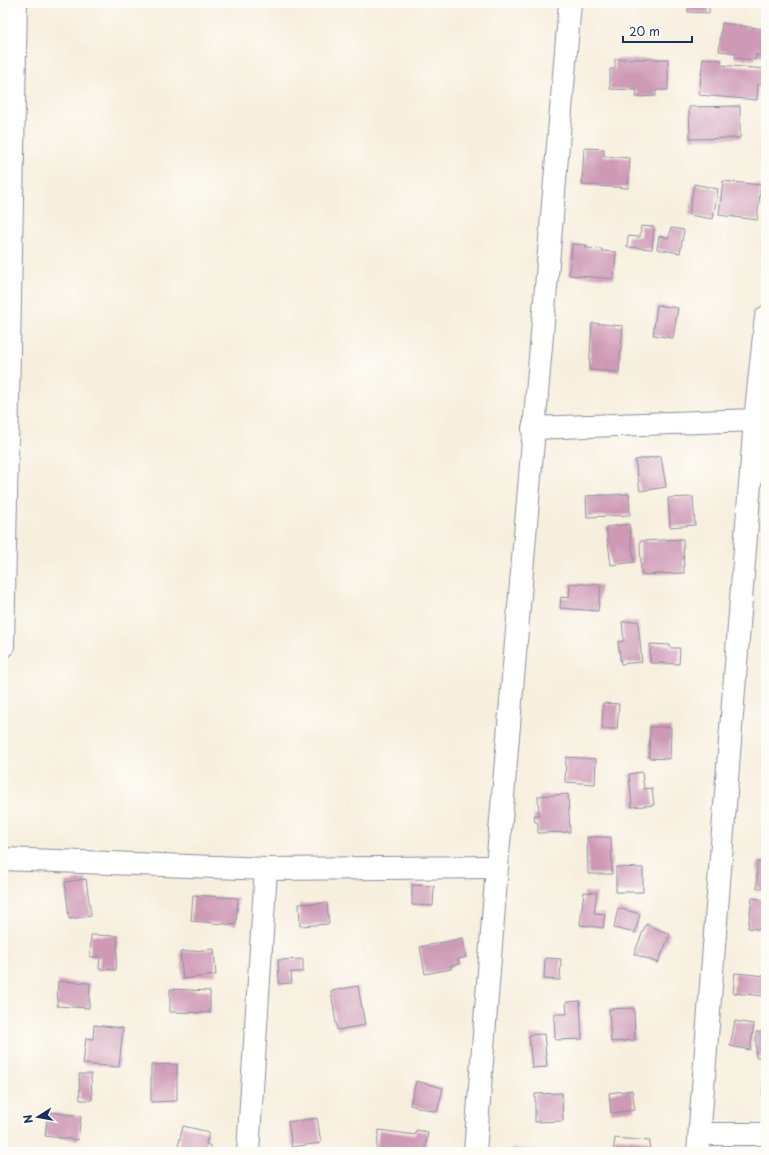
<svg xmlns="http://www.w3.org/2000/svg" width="769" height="1155" viewBox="0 0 769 1155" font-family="'Playpen Sans',sans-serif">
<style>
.building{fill:#ce99b5}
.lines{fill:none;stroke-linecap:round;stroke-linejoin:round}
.minor-casing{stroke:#898f9e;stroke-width:24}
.minor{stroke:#fff;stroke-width:22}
</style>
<rect width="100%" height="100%" fill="#fdfcf7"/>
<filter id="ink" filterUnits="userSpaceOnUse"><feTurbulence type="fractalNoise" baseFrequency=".025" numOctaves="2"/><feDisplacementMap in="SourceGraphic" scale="8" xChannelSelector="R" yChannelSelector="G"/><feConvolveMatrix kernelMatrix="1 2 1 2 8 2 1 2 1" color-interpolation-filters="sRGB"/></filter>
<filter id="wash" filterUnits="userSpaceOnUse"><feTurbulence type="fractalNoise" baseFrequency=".012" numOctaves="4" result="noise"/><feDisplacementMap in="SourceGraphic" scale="16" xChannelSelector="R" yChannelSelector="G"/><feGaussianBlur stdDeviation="0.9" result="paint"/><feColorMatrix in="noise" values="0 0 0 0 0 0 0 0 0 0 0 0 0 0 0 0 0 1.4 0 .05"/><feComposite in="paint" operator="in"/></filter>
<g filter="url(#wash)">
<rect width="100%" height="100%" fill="#f7efdd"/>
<g id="blocks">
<g class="building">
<path d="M 688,3 L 709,3 L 709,13 L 688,12 Z"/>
<path d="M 722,23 L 764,29 L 763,38 L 766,38 L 766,56 L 756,55 L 755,60 L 735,58 L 736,53 L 719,51 Z"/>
<path d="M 703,58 L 722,60 L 721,65 L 766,69 L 765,85 L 758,84 L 757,100 L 699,95 Z"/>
<path d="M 615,59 L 668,59 L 668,90 L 656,90 L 656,96 L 636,97 L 637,90 L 610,89 L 610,69 L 615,69 Z"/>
<path d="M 740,106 L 740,138 L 690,139 L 689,107 Z"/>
<path d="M 584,148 L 604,149 L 604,156 L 630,158 L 628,188 L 582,185 Z"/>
<path d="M 723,181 L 761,185 L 757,220 L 719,215 Z"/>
<path d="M 694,184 L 718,189 L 713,219 L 689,215 Z"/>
<path d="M 641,226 L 654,227 L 652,249 L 627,247 L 628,236 L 640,237 Z"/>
<path d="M 671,228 L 684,230 L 680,253 L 657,249 L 659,236 L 669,238 Z"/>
<path d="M 572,244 L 587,245 L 586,248 L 602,249 L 602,251 L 616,252 L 614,279 L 569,275 Z"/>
<path d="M 657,305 L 678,308 L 673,338 L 653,335 Z"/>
<path d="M 592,323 L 623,326 L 619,372 L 589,370 Z"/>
<path d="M 661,456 L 666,487 L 640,491 L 635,460 Z"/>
<path d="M 629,494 L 630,515 L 587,517 L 586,496 Z"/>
<path d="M 693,497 L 695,525 L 670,527 L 668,498 Z"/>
<path d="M 629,524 L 634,562 L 611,565 L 606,527 Z"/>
<path d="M 683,539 L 684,573 L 641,575 L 640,541 Z"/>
<path d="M 570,583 L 601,585 L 598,611 L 560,608 L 561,597 L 569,598 Z"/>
<path d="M 638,621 L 642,662 L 621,664 L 618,642 L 624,641 L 622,622 Z"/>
<path d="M 650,644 L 670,645 L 670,648 L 680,648 L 679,664 L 650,663 Z"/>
<path d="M 603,703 L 619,704 L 617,729 L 602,729 Z"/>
<path d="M 650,727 L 671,727 L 670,759 L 649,758 Z"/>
<path d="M 566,757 L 596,759 L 595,784 L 565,782 Z"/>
<path d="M 642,772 L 644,789 L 652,788 L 654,805 L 632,807 L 629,774 Z"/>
<path d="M 568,794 L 570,832 L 538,833 L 538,823 L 535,822 L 534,815 L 539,815 L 538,796 Z"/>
<path d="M 587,837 L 611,837 L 612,874 L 588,874 Z"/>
<path d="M 766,861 L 766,888 L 757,888 L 757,862 Z"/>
<path d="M 616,867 L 643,868 L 643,892 L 616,892 Z"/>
<path d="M 86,879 L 91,916 L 69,919 L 65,882 Z"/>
<path d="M 412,885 L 434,886 L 433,906 L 412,905 Z"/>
<path d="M 584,892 L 597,893 L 594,913 L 605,914 L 603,928 L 580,925 Z"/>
<path d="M 193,895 L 238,898 L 236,925 L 191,921 Z"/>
<path d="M 752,898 L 766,900 L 766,930 L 748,928 Z"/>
<path d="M 327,903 L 329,924 L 300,926 L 299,904 Z"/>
<path d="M 618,908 L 640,914 L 635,933 L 614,928 Z"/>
<path d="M 646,924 L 670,934 L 658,963 L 634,954 Z"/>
<path d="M 91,935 L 118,936 L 116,970 L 99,969 L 100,957 L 90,957 Z"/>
<path d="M 463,938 L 466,957 L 458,959 L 459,964 L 450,966 L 451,969 L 425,974 L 420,947 Z"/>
<path d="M 214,949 L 216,975 L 183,979 L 180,952 Z"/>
<path d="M 545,958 L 561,959 L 560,980 L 544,979 Z"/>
<path d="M 303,959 L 303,972 L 291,972 L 292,983 L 279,984 L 278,960 Z"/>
<path d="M 735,973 L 765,976 L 764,996 L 733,993 Z"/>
<path d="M 58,981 L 90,983 L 89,1008 L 57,1006 Z"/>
<path d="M 358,986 L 365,1025 L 337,1030 L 331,991 Z"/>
<path d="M 170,989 L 210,991 L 210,1013 L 170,1012 Z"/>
<path d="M 580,1001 L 582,1039 L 555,1040 L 554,1014 L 567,1014 L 566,1002 Z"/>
<path d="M 634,1008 L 635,1040 L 611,1042 L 609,1009 Z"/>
<path d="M 735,1021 L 754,1024 L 750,1050 L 730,1046 Z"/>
<path d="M 94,1025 L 123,1028 L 119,1067 L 83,1064 L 86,1038 L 93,1039 Z"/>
<rect x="756" y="1032" width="10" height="25"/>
<path d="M 544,1034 L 547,1067 L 532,1068 L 529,1035 Z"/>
<path d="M 177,1064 L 177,1101 L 151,1102 L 151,1065 Z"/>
<rect x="763" y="1064" width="3" height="32"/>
<path d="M 79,1074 L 91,1074 L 92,1100 L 80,1100 Z"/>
<path d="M 416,1081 L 443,1088 L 437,1112 L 410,1105 Z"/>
<path d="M 632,1090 L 635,1110 L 611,1113 L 609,1093 Z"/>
<path d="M 562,1093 L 563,1121 L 535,1122 L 535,1094 Z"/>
<path d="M 48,1112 L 81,1116 L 78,1140 L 45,1136 Z"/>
<path d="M 317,1118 L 321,1143 L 292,1147 L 288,1122 Z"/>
<path d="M 183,1126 L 209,1132 L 206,1144 L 211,1146 L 210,1152 L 177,1151 Z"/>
<path d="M 379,1130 L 415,1135 L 416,1130 L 428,1132 L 425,1152 L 376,1152 Z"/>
<path d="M 615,1138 L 650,1141 L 649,1152 L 613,1152 Z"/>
<path d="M 512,1148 L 538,1151 L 538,1152 L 512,1152 Z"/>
</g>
</g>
</g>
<g filter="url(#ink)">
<use href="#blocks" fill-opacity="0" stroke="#898f9e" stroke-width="1"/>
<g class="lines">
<g class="minor-casing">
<g id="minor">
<path d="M 766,317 L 755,420 L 766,420"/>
<path d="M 533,428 L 755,420 L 698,1152"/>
<path d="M 3,646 L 16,3"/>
<path d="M 3,859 L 266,869 L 497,867"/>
<path d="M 700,1134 L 766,1134"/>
<path d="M 248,1152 L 266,869"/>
<path d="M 475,1152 L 497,867 L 570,3"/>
</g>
</g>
<use href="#minor" class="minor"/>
</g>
</g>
<rect width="769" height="1155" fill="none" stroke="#fdfcf7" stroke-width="16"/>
<g transform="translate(38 1117) rotate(259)" stroke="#fdfcf7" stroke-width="3" paint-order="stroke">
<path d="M0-3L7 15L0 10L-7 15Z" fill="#1b2f5e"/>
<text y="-6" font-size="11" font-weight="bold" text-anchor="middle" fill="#1b2f5e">N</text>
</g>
<path d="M623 36v6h69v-6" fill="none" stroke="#1b2f5e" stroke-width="2"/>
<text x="629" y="36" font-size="12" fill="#1b2f5e" stroke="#fdfcf7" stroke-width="3" paint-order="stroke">20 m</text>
</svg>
